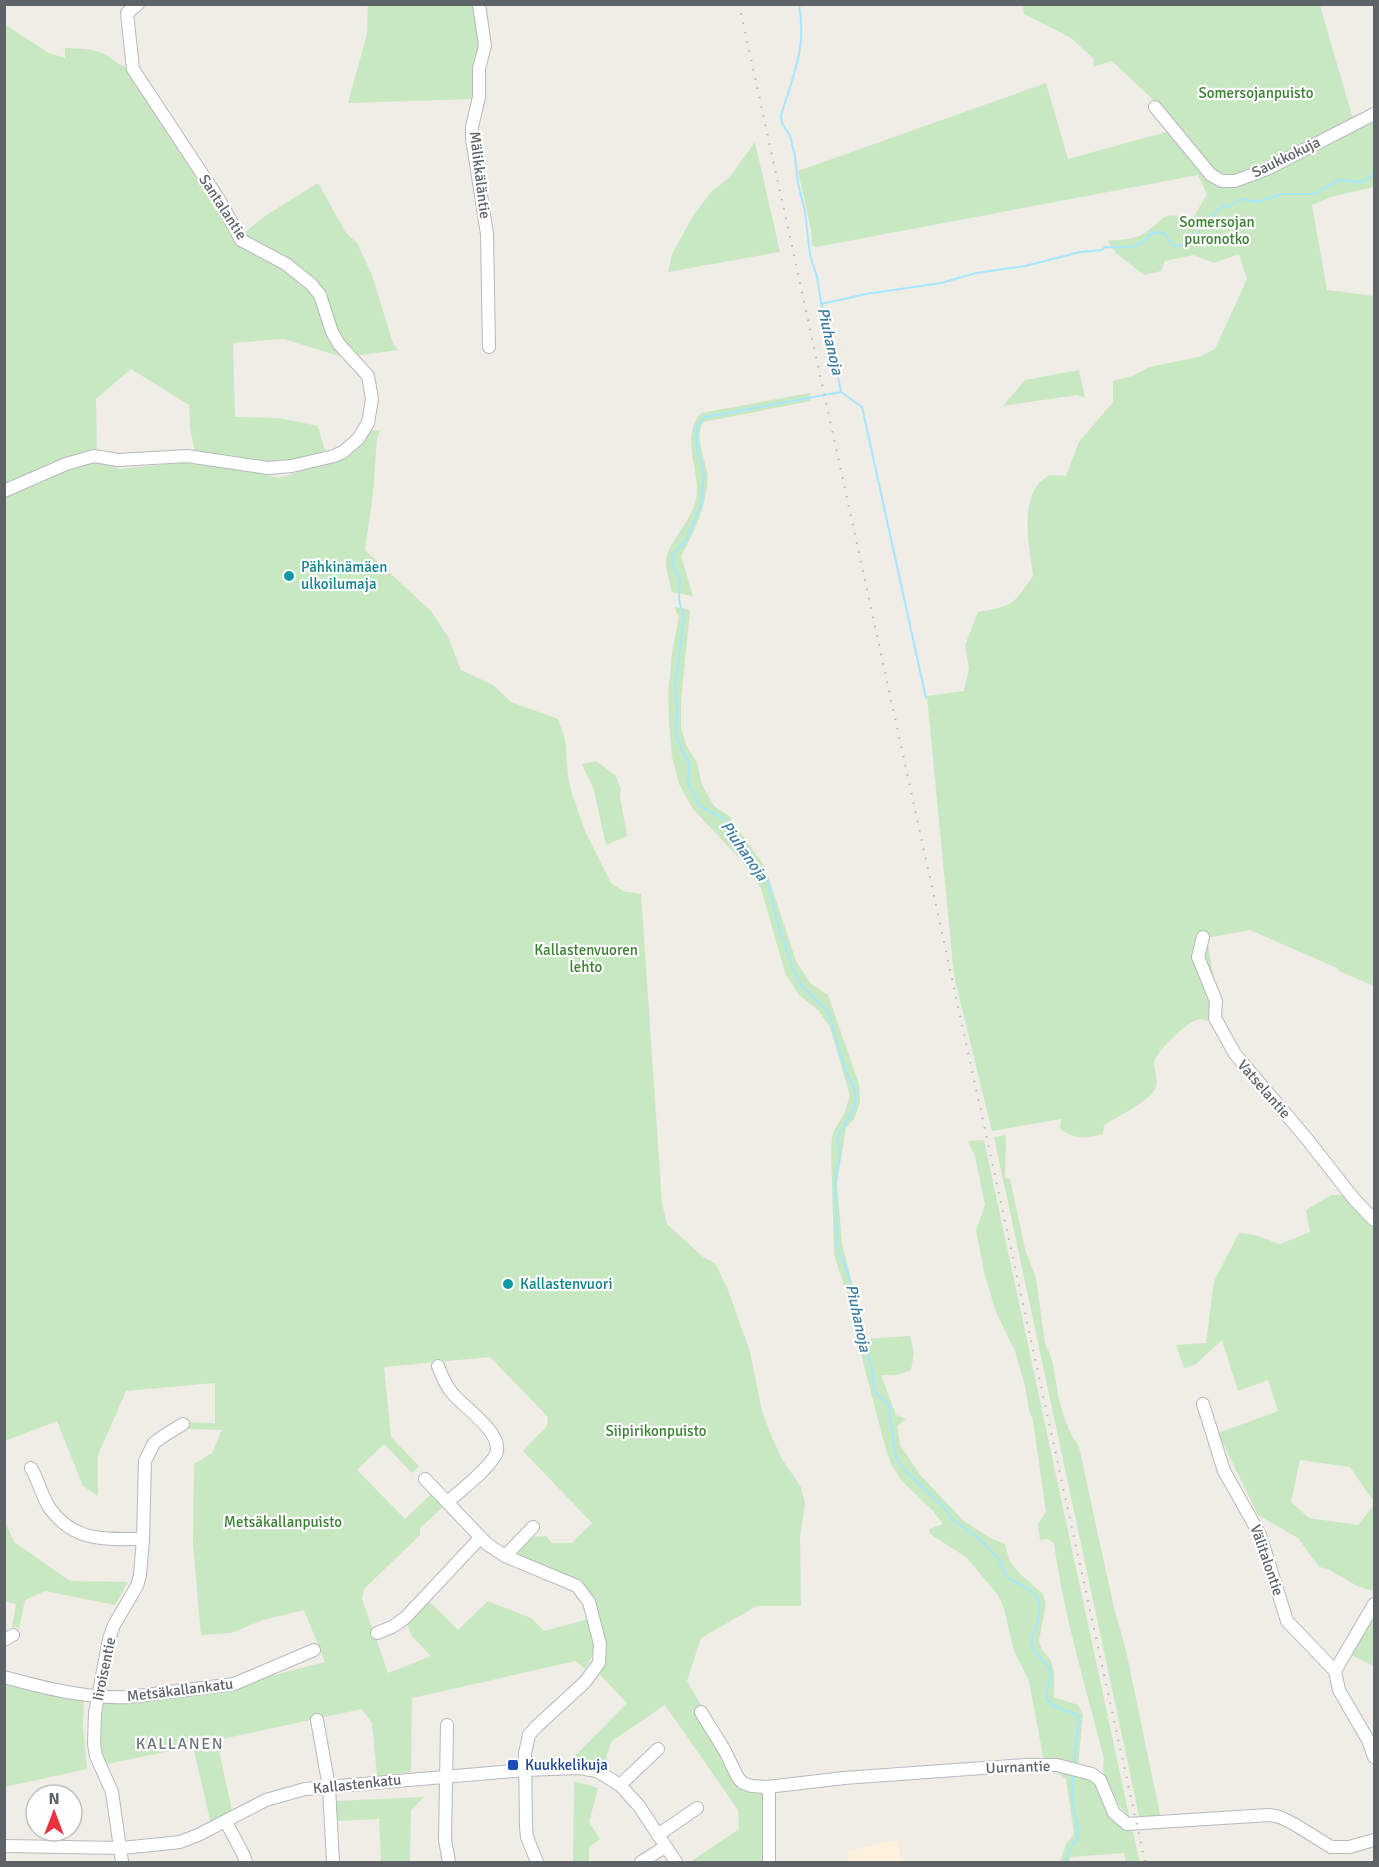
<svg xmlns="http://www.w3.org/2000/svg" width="1379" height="1867" viewBox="0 0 1379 1867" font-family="Signika,sans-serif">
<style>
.commercial{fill:#fef1dd}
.green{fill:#c8e8c2}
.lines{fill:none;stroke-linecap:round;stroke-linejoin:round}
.stream{stroke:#a7e6ff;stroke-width:2}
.minor-casing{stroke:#b6b9bd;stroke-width:14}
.minor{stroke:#fff;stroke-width:12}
.rail{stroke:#b4b5b6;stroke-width:2;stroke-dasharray:1.5 8;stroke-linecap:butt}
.culture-dot{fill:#0f9aa8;stroke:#fff;stroke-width:2}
.transit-dot{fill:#1a4fb4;stroke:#fff;stroke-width:2}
.labels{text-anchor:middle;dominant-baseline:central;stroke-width:4.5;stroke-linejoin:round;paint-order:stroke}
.park-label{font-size:15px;fill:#3a8132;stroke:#fff}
.street-label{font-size:15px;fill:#5d6367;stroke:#fff}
.culture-label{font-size:15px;fill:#0d838f;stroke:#fff;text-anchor:start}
.transit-label{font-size:15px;fill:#164399;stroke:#fff;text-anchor:start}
.water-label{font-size:16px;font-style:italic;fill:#3b7da1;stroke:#fff}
.neighbourhood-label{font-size:16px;letter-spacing:1.5px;fill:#6e7579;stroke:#fff}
</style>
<rect width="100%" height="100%" fill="#f0ece6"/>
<path class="commercial" d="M 898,1840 L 901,1862 L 849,1862 L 847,1851 Z"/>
<g class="green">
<path d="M 368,5 L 475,5 L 480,45 L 474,99 L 348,103 L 367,34 Z"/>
<path d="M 1023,5 L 1320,5 L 1352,116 L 1374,110 L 1374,187 L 1330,197 L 1312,205 L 1327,290 L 1374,296 L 1374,986 L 1339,971 L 1337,968 L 1250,930 L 1207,938 L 1216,992 L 1212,1002 L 1209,1021 C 1206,1021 1203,1019 1200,1019 C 1188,1020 1155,1052 1154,1064 C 1154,1075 1162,1083 1151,1094 C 1142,1105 1117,1117 1104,1125 L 1103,1134 C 1083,1139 1077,1140 1060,1129 L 1061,1119 L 992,1131 L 954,976 L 927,696 L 964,691 L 969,668 L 965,645 L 978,612 C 1013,606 1012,606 1033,576 C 1030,548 1020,509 1038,484 C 1041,481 1046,478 1049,475 L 1066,476 L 1079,442 L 1113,402 L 1113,381 L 1132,376 L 1149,367 L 1199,357 L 1215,349 L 1247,279 L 1239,254 L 1214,263 L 1193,255 L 1165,261 L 1161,271 L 1144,275 L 1116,253 L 1108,241 C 1118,239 1133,240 1141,235 C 1169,220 1154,211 1193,218 L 1207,194 L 1198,175 L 816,247 L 812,245 L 811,230 L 798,171 L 1046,83 L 1068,159 L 1177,129 L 1168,114 L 1112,61 L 1093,67 L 1094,59 L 1071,38 L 1024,14 Z"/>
<path d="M 4,24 L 49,53 L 65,58 L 65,48 C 78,49 92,48 104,54 C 113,58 117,65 128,68 L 135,86 L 144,94 L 216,203 L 237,240 L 294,273 L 308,285 L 349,359 L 284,339 L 233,343 L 235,417 L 279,418 L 318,426 L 326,455 L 280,464 L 195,453 L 190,427 L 189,405 L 131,369 L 96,399 L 97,454 L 5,486 Z"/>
<path d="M 755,142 L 780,252 L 668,272 L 672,254 L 693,216 L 712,191 L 729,178 Z"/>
<path d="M 318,183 L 346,233 L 357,243 L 372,275 L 393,343 L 398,350 L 354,356 L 339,338 L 322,295 L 305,269 L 261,249 L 243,234 L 265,216 Z"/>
<path d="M 1079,370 L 1085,398 L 1077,395 L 1003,406 L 1025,380 Z"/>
<path d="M 810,393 L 811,401 L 703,422 C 695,438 704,456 707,472 C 710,500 694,532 681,556 L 693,596 L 672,592 C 670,583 666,570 666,560 C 668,541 696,517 697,493 C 698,466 681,436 701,413 Z"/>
<path d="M 381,430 L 377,437 L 373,493 L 365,550 L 431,611 L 448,637 L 461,670 L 493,685 L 511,702 L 558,719 L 565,739 L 568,776 L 572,794 L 585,831 L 611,883 L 623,891 L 641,894 L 662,1203 L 667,1224 L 703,1257 L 715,1263 L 728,1290 L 750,1352 L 762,1411 L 771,1435 L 782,1459 L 801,1487 L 805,1503 L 800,1538 L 801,1606 L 757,1606 L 701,1638 L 687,1681 L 702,1707 L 694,1712 L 721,1752 L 757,1791 L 764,1795 L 764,1862 L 690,1862 L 739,1829 L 738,1810 L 665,1705 L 612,1741 L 603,1766 L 573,1758 L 627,1703 L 600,1675 C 610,1646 603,1629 594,1601 L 512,1553 L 528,1537 L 546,1536 L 552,1543 L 572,1543 L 592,1523 L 523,1451 L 547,1426 L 548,1417 L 490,1357 L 384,1367 L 391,1437 L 419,1466 L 412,1473 L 384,1444 L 357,1470 L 405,1519 L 432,1493 L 444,1506 L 420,1528 L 420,1535 L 364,1589 L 362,1599 L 388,1673 L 431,1656 L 411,1635 L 406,1620 L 427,1599 L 458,1630 L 488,1601 L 531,1618 L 544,1631 L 589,1619 L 595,1651 L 585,1669 L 576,1661 L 412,1698 L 411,1772 L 377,1776 L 372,1723 L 362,1709 L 217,1740 L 232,1811 L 211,1824 L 193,1746 L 103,1765 L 100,1728 L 102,1700 L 163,1699 L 219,1693 L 274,1675 L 325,1662 L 304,1610 L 263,1620 L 231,1633 L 201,1635 L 193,1544 L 194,1464 L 212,1453 L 222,1430 L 186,1429 L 186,1422 L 215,1423 L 215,1383 L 126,1391 L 98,1455 L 98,1496 L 83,1486 L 57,1421 L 5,1441 L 5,494 L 52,474 L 91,461 L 102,462 L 120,469 L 187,462 L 241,469 L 279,478 L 339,459 L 370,431 Z"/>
<path d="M 674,607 L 690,610 L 681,700 L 681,727 L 686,745 L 697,763 L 702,785 L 714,806 L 729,816 L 765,867 L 796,961 L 811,984 L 828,995 L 859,1084 L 860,1103 L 854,1119 L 846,1128 L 837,1183 L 842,1243 L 866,1339 L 910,1336 L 914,1353 L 911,1370 L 897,1375 L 881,1375 L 896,1415 L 906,1419 L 897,1426 L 900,1445 L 921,1476 L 964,1521 L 990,1538 L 1005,1544 L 1009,1560 L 1019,1573 L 1042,1593 L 1046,1603 L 1039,1641 L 1042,1650 L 1050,1659 L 1054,1672 L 1054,1697 L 1078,1705 L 1083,1715 L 1078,1766 L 1044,1761 L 1029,1681 L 1014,1651 L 1004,1609 L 998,1595 L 966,1557 L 930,1534 L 929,1529 L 943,1524 L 933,1511 L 901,1480 L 891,1464 L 885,1446 L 863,1362 L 854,1314 L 834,1255 L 831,1147 L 833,1132 L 843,1116 L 850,1096 L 830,1027 L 818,1010 L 799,995 L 785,973 L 761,888 L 741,860 L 692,808 L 679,784 L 672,757 L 669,724 L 668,695 L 672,652 L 679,617 Z"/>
<path d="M 596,761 L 616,776 L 621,789 L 620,797 L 627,836 L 606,845 L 594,790 L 582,764 Z"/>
<path d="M 1006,1135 L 1005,1178 L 1010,1179 L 1025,1249 L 1036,1278 L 1045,1344 C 1055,1360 1055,1381 1059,1399 C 1063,1417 1069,1432 1079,1447 L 1114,1608 L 1125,1646 L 1161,1819 L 1140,1820 L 994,1137 Z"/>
<path d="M 984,1140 L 1130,1820 C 1117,1801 1099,1782 1104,1759 C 1086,1687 1064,1617 1054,1543 L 1047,1539 L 1040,1540 L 1038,1524 L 1046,1512 L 1033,1420 L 1029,1411 L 1025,1386 L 1015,1351 L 996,1312 L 984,1272 L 976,1230 L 985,1205 L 975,1156 L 968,1141 Z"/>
<path d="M 1331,1195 L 1342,1195 L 1374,1223 L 1374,1502 L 1350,1467 L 1300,1460 L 1291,1502 L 1309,1518 L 1358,1525 L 1374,1505 L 1374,1591 L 1359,1587 L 1328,1569 L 1319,1567 L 1298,1538 L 1258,1515 L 1218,1433 L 1278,1411 L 1268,1380 L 1238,1391 L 1222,1340 L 1196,1364 L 1184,1368 L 1176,1345 L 1206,1343 L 1214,1281 L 1239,1233 L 1255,1235 L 1280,1244 L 1310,1232 L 1306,1210 Z"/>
<path d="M 4,1519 L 14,1542 L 70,1581 L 128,1582 L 115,1605 L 45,1591 L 25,1600 L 19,1628 L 12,1627 L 16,1604 L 5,1601 Z"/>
<path d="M 1374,1616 L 1374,1666 L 1349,1654 Z"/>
<path d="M 4,1683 L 84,1699 L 83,1725 L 87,1769 L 5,1787 Z"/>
<path d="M 1053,1770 L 1085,1776 L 1093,1779 L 1132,1829 L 1140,1862 L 1126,1862 L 1124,1853 L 1071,1857 L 1068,1862 L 1060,1862 L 1066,1844 L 1074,1834 L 1066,1779 Z"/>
<path d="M 574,1781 L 598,1788 L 589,1822 L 600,1839 L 589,1847 L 589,1862 L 573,1862 Z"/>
<path d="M 424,1797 L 411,1810 L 410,1862 L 381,1862 L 379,1819 L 336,1821 L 335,1801 Z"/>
</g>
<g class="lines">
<g class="stream">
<path d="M 799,4 C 807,50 793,74 781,116 L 782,123 L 790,136 L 795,156 L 798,183 L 805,212 L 810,255 L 817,277 L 824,320 L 828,326 L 841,392 L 705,417 L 697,426 L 697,448 L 704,474 L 701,505 L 686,541 L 675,552 L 672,558 L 675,571 L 680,578 L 679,600 L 684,617 L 675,687 L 677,704 L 676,736 L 689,764 L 688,783 L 700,806 L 722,818 L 766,876 L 777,921 L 793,968 L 801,985 L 828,1011 L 843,1063 L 856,1094 L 856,1102 L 851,1114 L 837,1138 L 840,1155 L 835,1182 L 837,1245 L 850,1279 L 853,1300 L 873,1374 L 874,1390 L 878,1396 L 889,1405 L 895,1454 L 899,1463 L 906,1472 L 945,1508 L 952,1519 L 981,1540 L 998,1558 L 1007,1577 C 1031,1591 1047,1594 1036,1626 C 1034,1631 1031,1637 1032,1644 C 1033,1657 1050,1662 1051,1675 C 1051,1685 1042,1693 1049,1702 C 1056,1710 1071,1711 1079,1716 L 1074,1764"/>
<path d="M 821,304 L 866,294 L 941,283 L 976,273 L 1025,266 L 1080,252 L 1102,250 L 1105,247 C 1121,247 1140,251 1149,235 L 1158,232 L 1164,233 L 1173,246 L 1183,245 L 1188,237 L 1199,234 L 1199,229 C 1211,222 1213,212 1224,205 L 1229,207 L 1241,199 L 1257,202 L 1282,194 L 1314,194 L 1339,180 L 1363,182 L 1374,174"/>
<path d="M 841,392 L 862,407 L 926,698"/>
<path d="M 1065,1862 L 1071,1846 L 1077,1840 L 1078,1831 L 1072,1795 L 1073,1775"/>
</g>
<g class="minor-casing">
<g id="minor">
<path d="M 479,4 L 485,46 L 479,68 L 479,97 L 472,127 L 472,138 L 487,234 L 489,347"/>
<path d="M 1155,107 L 1211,175 L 1222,181 L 1235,181 L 1267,169 L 1374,114"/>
<path d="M 4,491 L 66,464 L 94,456 L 118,460 L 187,456 L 268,468 L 292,466 L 334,456 L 343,452 L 358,439 L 368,423 L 372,399 L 368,376 L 339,344 L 332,332 L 320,295 L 311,284 L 286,264 L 241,240 L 220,201 L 133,69 L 127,13 L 138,4"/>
<path d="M 1203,937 L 1198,957 L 1216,1001 L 1215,1018 L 1235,1054 L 1307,1139 L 1354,1199 L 1374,1220"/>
<path d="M 438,1366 C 442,1377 446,1386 453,1394 C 466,1409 507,1436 495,1456 C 484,1473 463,1488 448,1502"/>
<path d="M 1203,1404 L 1224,1471 L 1260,1535 L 1287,1621 L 1335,1671"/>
<path d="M 31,1468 C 39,1481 42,1498 51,1510 C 76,1543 107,1539 143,1539"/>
<path d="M 425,1479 L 487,1544 L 505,1556 L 577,1586 L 589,1602 L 600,1644 L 599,1663 L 585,1682 L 536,1727 L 529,1735 L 525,1753 L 526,1827 L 527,1837 L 537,1862"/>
<path d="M 505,1556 L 533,1527"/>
<path d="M 1374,1604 L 1335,1671 L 1339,1690 L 1368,1740 L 1374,1757"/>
<path d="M 377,1633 L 392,1627 L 405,1618 L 480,1538"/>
<path d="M 4,1640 L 13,1635"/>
<path d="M 4,1677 C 44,1688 88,1699 129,1697 L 234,1684 L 314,1650"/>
<path d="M 701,1712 L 725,1751 L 738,1778 L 743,1783 L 751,1786 L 767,1787 L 769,1794 L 769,1862"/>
<path d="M 317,1720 L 329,1787 L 333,1862"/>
<path d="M 447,1725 L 445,1840 L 449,1862"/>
<path d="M 620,1785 L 658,1749"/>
<path d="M 767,1787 L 844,1778 L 1025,1765 L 1057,1765 L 1092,1774 L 1100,1780 L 1114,1813 L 1127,1824 L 1269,1815 L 1280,1817 L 1294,1824 L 1331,1847 L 1349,1847 L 1374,1840"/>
<path d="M 226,1822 L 243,1854 L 246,1862"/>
<path d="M 658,1835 L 697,1808"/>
<path d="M 4,1846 L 121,1848 L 162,1844 L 180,1842 L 198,1835 L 266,1800 L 305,1789 L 525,1770 L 579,1768 L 597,1771 L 620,1785 L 639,1806 L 676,1862"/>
<path d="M 122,1862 L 112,1792 L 96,1756 L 94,1744 L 95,1713 L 109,1639 L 114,1625 L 137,1586 L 140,1575 L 143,1539 L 145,1461 L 154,1443 L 162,1437 L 183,1424"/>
<path d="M 641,1862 L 665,1847"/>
</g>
</g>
<use href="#minor" class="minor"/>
<path class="rail" d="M 739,4 L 1145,1862"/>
</g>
<g class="culture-dot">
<circle cx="289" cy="576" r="6"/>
<circle cx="508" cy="1284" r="6"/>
</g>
<rect class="transit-dot" x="507" y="1759" width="12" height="12" rx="3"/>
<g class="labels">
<g class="park-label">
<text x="1256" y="93">Somersojanpuisto</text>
<text x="1217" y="222">Somersojan<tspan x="1217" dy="17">puronotko</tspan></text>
<text x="586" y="950">Kallastenvuoren<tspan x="586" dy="17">lehto</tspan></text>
<text x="656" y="1431">Siipirikonpuisto</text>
<text x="283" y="1522">Metsäkallanpuisto</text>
</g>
<g class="street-label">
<text transform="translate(1286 157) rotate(-26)">Saukkokuja</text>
<text transform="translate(480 175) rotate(83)">Mälikkäläntie</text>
<text transform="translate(223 207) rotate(57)">Santalantie</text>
<text transform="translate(1264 1089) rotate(49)">Vatselantie</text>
<text transform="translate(1267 1560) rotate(71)">Välitalontie</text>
<text transform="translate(104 1669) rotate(-78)">Iiroisentie</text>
<text transform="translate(180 1690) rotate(-7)">Metsäkallankatu</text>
<text transform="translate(1018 1767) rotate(-2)">Uurnantie</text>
<text transform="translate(357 1784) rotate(-6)">Kallastenkatu</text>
</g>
<g class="culture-label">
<text x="301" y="567">Pähkinämäen<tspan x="301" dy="17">ulkoilumaja</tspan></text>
<text x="520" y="1284">Kallastenvuori</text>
</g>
<g class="transit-label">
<text x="525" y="1765">Kuukkelikuja</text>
</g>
<g class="water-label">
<text transform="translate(830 341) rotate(77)">Piuhanoja</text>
<text transform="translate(744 851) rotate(55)">Piuhanoja</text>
<text transform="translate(858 1318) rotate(78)">Piuhanoja</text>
</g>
<g class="neighbourhood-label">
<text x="180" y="1744">KALLANEN</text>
</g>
</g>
<rect width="1379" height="1867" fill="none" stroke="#5d6367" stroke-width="12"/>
<g transform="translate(54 1813)"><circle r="28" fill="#ffffff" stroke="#bec1c2" stroke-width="1.5"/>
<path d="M0-4.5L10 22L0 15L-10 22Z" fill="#ec303e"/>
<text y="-9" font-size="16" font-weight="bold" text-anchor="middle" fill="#5d6367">N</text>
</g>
</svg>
